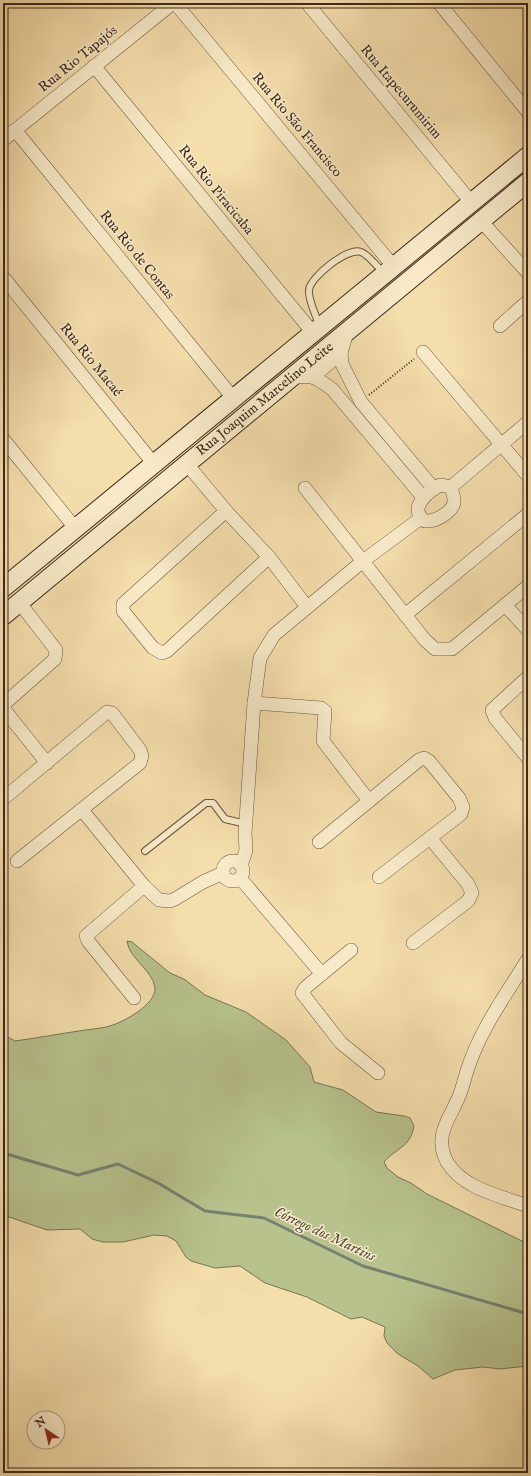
<svg xmlns="http://www.w3.org/2000/svg" width="531" height="1476" viewBox="0 0 531 1476" font-family="'IM FELL English',serif">
<style>
.green{fill:#b7c28d;stroke:#7a7555}
.lines{fill:none;stroke-linecap:round;stroke-linejoin:round}
.stream{stroke:#768170;stroke-width:3}
.service-casing{stroke:#6c5641;stroke-width:8}
.minor-casing{stroke:#6c5641;stroke-width:14}
.secondary-casing{stroke:#3e281d;stroke-width:20}
.path{stroke:#3e281d;stroke-width:2;stroke-dasharray:1 2;stroke-linecap:butt}
.service{stroke:#f8eac9;stroke-width:6}
.minor{stroke:#f8eac9;stroke-width:13}
.secondary{stroke:#f8eac9;stroke-width:18}
.labels{text-anchor:middle;dominant-baseline:central;stroke-width:3;stroke-linejoin:round;paint-order:stroke}
.street-label{font-size:14px;fill:#3e281d;stroke:#f8eac9}
.water-label{font-size:15px;font-style:italic;fill:#564d40;stroke:#f8eac9}
</style>
<rect width="100%" height="100%" fill="#f4deac"/>
<filter id="stains"><feTurbulence type="fractalNoise" baseFrequency=".005" numOctaves="4"/><feColorMatrix values="0 0 0 0 .2 0 0 0 0 .09 0 0 0 0 .02 0 0 0 .5 -.17"/></filter>
<radialGradient id="worn" r=".72"><stop offset=".6" stop-color="#630" stop-opacity="0"/><stop offset="1" stop-color="#630" stop-opacity=".3"/></radialGradient>
<path class="green" d="M 127,941 L 132,942 L 170,973 L 184,979 L 205,995 L 246,1012 L 286,1040 L 310,1067 L 314,1082 L 343,1090 L 376,1112 L 404,1116 L 410,1118 L 414,1126 C 410,1148 397,1147 384,1162 L 387,1168 L 398,1177 L 411,1183 L 427,1194 L 528,1244 L 528,1366 L 500,1369 L 483,1367 L 455,1370 L 433,1379 L 418,1366 L 398,1354 L 387,1343 L 384,1336 L 385,1327 L 362,1317 L 351,1319 L 307,1297 L 265,1283 L 240,1266 L 215,1268 L 191,1261 L 186,1257 L 176,1241 L 167,1236 L 154,1235 L 123,1242 L 103,1242 L 92,1239 L 80,1229 L 47,1230 L 9,1217 L 3,1217 L 3,1034 L 15,1041 C 37,1038 58,1034 79,1031 C 89,1029 100,1029 110,1026 C 123,1022 156,1005 155,988 C 153,970 129,959 127,941 Z"/>
<g class="lines">
<path class="stream" d="M 3,1153 L 78,1175 L 118,1164 L 158,1183 L 205,1211 L 264,1218 L 363,1266 L 528,1314"/>
<g class="service-casing">
<g id="service">
<path d="M 319,325 C 316,315 308,300 309,290 C 310,277 348,247 361,252 C 369,255 377,267 384,273"/>
<path d="M 145,851 L 206,803 L 213,803 L 225,819 L 246,824"/>
</g>
</g>
<g class="minor-casing">
<g id="minor">
<path d="M 175,3 L 394,267"/>
<path d="M 307,3 L 471,202"/>
<path d="M 439,3 L 528,112"/>
<path d="M 94,66 L 314,334"/>
<path d="M 15,130 L 234,399"/>
<path d="M 3,140 L 173,3"/>
<path d="M 482,222 L 528,273"/>
<path d="M 3,277 L 154,464"/>
<path d="M 500,326 L 528,301"/>
<path d="M 347,332 L 341,353 L 342,364 L 361,402 L 434,489"/>
<path d="M 423,352 L 528,476"/>
<path d="M 314,376 L 341,353"/>
<path d="M 292,378 C 312,374 315,377 332,389 L 423,497"/>
<path d="M 3,439 L 76,529"/>
<path d="M 186,463 L 226,511 L 269,557 L 307,607"/>
<path d="M 440,485 L 451,487 C 452,492 455,498 454,503 C 451,513 435,522 425,521 C 407,508 428,492 440,485 Z"/>
<path d="M 451,487 L 528,422"/>
<path d="M 305,488 L 425,640 L 435,649 L 452,649 L 528,586"/>
<path d="M 226,511 L 123,604 L 123,611 L 153,648 L 162,653 L 167,651 L 269,557"/>
<path d="M 505,605 L 528,630"/>
<path d="M 405,615 L 528,514"/>
<path d="M 528,677 L 492,710 L 495,718 L 528,758"/>
<path d="M 254,703 L 321,708 L 325,711 L 323,741 L 369,801"/>
<path d="M 3,705 L 55,659 L 56,650 L 19,602"/>
<path d="M 3,708 L 47,763"/>
<path d="M 3,799 L 107,712 L 112,713 L 140,750 L 142,756 L 140,763 L 17,861"/>
<path d="M 82,810 L 144,886 L 159,900 L 170,901 L 175,899 L 203,882 L 223,873"/>
<path d="M 319,842 L 419,760 L 424,758 L 429,761 L 459,798 L 463,807 L 461,814 L 379,877"/>
<circle cx="233" cy="871" r="10"/>
<path d="M 241,866 L 246,850 L 245,834 L 254,703 L 260,658 L 274,635 L 363,561 L 421,518"/>
<path d="M 240,878 L 322,974"/>
<path d="M 413,943 L 468,901 L 472,893 L 468,884 L 430,838"/>
<path d="M 351,950 L 305,988 L 302,993 L 341,1043 L 378,1073"/>
<path d="M 528,959 C 507,993 482,1027 469,1065 C 466,1073 464,1082 461,1091 C 453,1116 432,1133 447,1162 C 463,1189 501,1196 528,1206"/>
<path d="M 134,998 L 88,941 L 86,936 L 144,886"/>
</g>
</g>
<g class="secondary-casing">
<g id="secondary">
<path d="M 3,588 L 528,156"/>
<path d="M 3,616 L 528,182"/>
</g>
</g>
<path class="path" d="M 369,395 L 414,359"/>
<use href="#service" class="service"/>
<use href="#minor" class="minor"/>
<use href="#secondary" class="secondary"/>
</g>
<g class="labels">
<g class="street-label">
<text transform="translate(78 59) rotate(-39)">Rua Rio Tapajós</text>
<text transform="translate(401 92) rotate(50)">Rua Itapecurumirim</text>
<text transform="translate(297 125) rotate(50)">Rua Rio São Francisco</text>
<text transform="translate(216 190) rotate(51)">Rua Rio Piracicaba</text>
<text transform="translate(137 255) rotate(51)">Rua Rio de Contas</text>
<text transform="translate(91 360) rotate(51)">Rua Rio Macaé</text>
<text transform="translate(265 399) rotate(-39)">Rua Joaquim Marcelino Leite</text>
</g>
<g class="water-label">
<text transform="translate(325 1234) rotate(25)">Córrego dos Martins</text>
</g>
</g>
<rect width="531" height="1476" fill="none" stroke="#f4deac" stroke-width="16"/>
<rect x="4" y="4" width="523" height="1468" fill="none" stroke="#3e281d" stroke-width="2"/>
<rect x="8" y="8" width="515" height="1460" fill="none" stroke="#3e281d"/>
<g transform="translate(46 1430) rotate(325)"><circle r="19" fill="#f8eac9" stroke="#ae9c84"/>
<path d="M0-3L7 15L0 10L-7 15Z" fill="#8f2418"/>
<text y="-6" font-size="11" font-weight="bold" text-anchor="middle" fill="#3e281d">N</text>
</g>
<rect width="100%" height="100%" filter="url(#stains)"/>
<rect width="100%" height="100%" fill="url(#worn)"/>
</svg>
